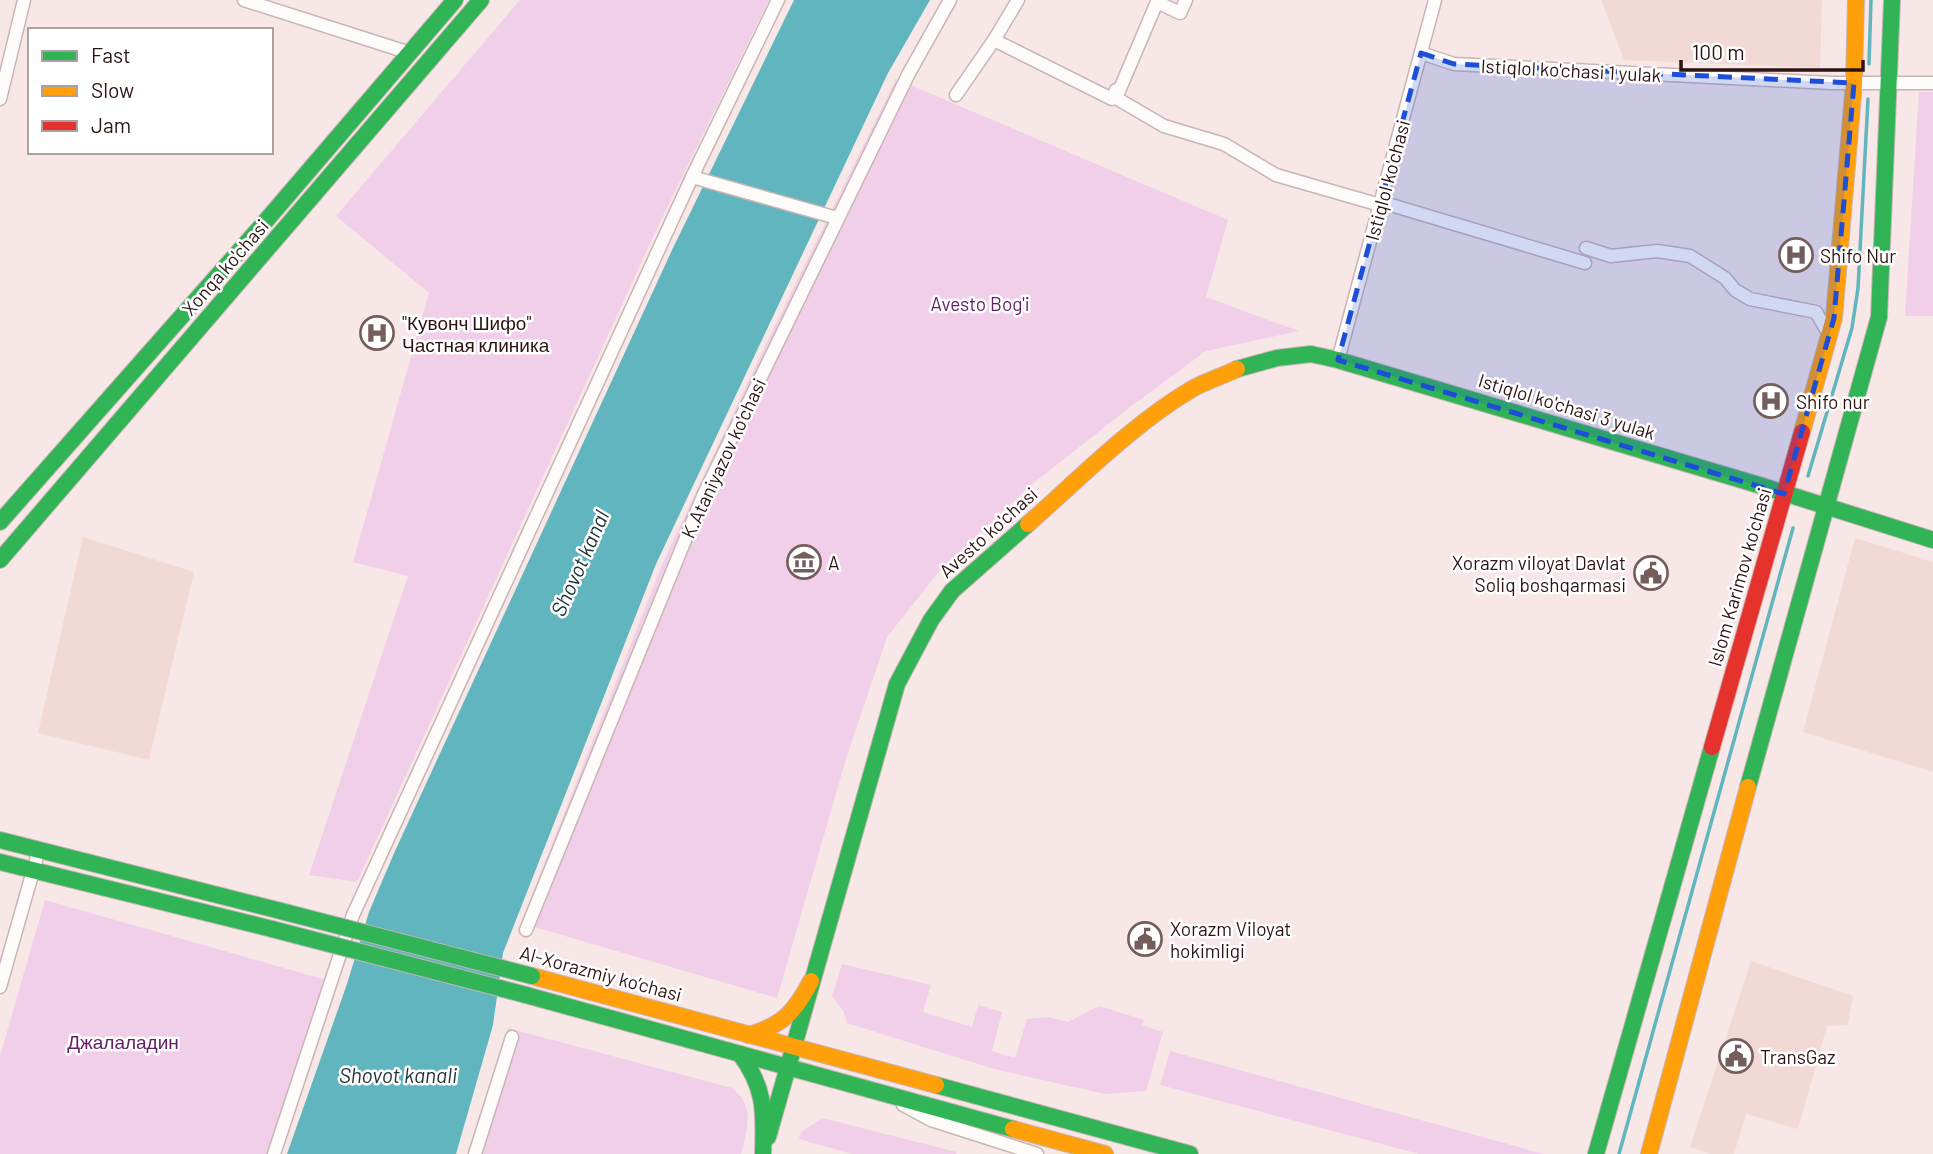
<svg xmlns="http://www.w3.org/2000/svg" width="1933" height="1154" viewBox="0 0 1933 1154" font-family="Barlow,sans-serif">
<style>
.built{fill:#f2d9d6}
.green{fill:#f1cfe9}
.water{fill:#60b5be}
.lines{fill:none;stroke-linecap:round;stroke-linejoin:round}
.stream{stroke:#60b5be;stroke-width:3.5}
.street-casing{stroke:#c9b5b3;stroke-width:15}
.fast-casing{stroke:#c9b5b3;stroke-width:18}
.slow-casing{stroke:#c9b5b3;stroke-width:18}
.jam-casing{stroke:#c9b5b3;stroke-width:18}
.street{stroke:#fefbfb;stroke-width:12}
.fast{stroke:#30b455;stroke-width:16}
.slow{stroke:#ff9f0a;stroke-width:16}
.jam{stroke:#e5322d;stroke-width:16}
.fast-bridge-casing{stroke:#bab4bb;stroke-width:18;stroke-linecap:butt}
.fast-bridge{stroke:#30b455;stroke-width:16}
.marked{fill:#1d4ed8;fill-opacity:0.2;stroke:#1d4ed8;stroke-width:5;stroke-dasharray:14 9;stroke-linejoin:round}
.labels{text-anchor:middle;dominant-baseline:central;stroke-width:5;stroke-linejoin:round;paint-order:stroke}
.street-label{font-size:19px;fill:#2d1412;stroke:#fff}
.poi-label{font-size:19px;fill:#2d1412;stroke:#fff;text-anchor:start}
.park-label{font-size:19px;fill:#642067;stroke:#fff}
.water-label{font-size:21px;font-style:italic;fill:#1d3235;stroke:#fff}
</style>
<rect width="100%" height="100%" fill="#f7e7e6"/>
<g class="built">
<path d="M 1601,0 L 1822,0 L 1820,68 L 1624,60 Z"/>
<path d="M 83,537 L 194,572 L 149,760 L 38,733 Z"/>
<path d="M 1855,538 L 1933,562 L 1933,772 L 1803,732 Z"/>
<path d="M 1751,961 L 1853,996 L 1848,1025 L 1827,1026 L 1798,1129 L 1746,1114 L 1734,1154 L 1711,1154 L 1690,1147 Z"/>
</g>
<g class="green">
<path d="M 520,0 L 769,0 L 659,224 L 357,882 L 309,875 L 408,576 L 353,562 L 429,293 L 336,216 Z"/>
<path d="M 896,79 L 1228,220 L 1206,297 L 1299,331 L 1206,351 L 1130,407 L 1031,485 L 941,569 L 887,637 L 846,759 L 777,998 L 521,923 L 664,560 L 769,338 Z"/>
<path d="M 1919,92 L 1933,92 L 1933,316 L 1905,316 Z"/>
<path d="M 45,900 L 330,981 L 270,1154 L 0,1154 L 0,1056 Z"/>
<path d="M 842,964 L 931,985 L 923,1012 L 972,1027 L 978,1005 L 1002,1012 L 992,1051 L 1015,1058 L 1027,1019 L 1049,1017 L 1068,1022 L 1099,1006 L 1144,1020 L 1142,1025 L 1163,1032 L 1146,1091 L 1105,1094 L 994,1069 L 847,1023 L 844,1012 L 832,996 Z"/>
<path d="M 508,1028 L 732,1088 C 756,1106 747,1129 741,1154 L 469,1154 Z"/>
<path d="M 1170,1051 L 1544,1154 L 1419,1154 L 1160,1085 Z"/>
<path d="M 822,1118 L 957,1152 L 956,1154 L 852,1154 L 799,1139 L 801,1132 Z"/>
</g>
<path class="water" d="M 794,0 L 930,0 L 888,73 L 656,564 L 503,953 L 493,1025 L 456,1154 L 287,1154 L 347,984 L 369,912 L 395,851 L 673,248 Z"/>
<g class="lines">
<g class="stream">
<path d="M 1869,64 L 1871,0"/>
<path d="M 1808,476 L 1852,328 L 1858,288 L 1868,99"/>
<path d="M 1619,1154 L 1793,528"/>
</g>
<g class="street-casing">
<g id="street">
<path d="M 244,0 L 410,53"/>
<path d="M 1186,0 L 1180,13 L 1157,2 L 1116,98 L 1164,126 L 1224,144 L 1276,175 L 1380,205"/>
<path d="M 994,40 L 1112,99 L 1116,90"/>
<path d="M 1421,53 L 1454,64 L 1831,83 L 1933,83"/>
<path d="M 956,95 L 994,40 L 1018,0"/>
<path d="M 0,99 L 24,0"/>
<path d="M 692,177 L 837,218"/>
<path d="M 1381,202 L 1585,263"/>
<path d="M 1586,248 L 1611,256 L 1657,251 L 1690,256 L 1725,278 L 1735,290 L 1750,299 L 1816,312 L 1830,336"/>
<path d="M 1338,360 L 1435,0"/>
<path d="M 526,930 L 703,496 L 909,73 L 950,0"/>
<path d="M 0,987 L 39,850"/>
<path d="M 903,1105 L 931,1120 L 1037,1154"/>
<path d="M 274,1154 L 353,915 L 692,177 L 778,0"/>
<path d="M 475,1154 L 512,1037"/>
</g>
</g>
<g class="fast-casing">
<g id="fast">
<path d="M 1237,369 L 1277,358 L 1311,354 L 1338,360 L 1762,486 L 1933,540"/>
<path d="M 0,522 L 264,223 L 455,0"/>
<path d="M 0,560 L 481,0"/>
<path d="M 1748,787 L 1879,317 L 1892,0"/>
<path d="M 0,840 L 277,910"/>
<path d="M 0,862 L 272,929"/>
<path d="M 526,995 L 1013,1129"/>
<path d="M 740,1054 C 766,1089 764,1112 763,1154"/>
<path d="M 936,1085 L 1190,1154"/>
<path d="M 768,1137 L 897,684 L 931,620 L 952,591 L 1028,524"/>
<path d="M 1596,1154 L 1712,747"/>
</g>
</g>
<g class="slow-casing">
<g id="slow">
<path d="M 1802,432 L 1834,318 L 1854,83 L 1856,0"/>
<path d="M 1028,524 C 1079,479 1134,423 1192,389 C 1206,381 1223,376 1237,369"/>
<path d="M 532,976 L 936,1085"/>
<path d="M 749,1035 C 783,1025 795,1012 811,981"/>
<path d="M 1013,1129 L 1105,1154"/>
<path d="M 1649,1154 L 1748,787"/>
</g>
</g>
<g class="jam-casing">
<path id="jam" d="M 1712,747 L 1802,432"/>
</g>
<use href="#street" class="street"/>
<use href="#fast" class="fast"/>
<use href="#slow" class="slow"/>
<use href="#jam" class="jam"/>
<g class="fast-bridge-casing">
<g id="fast-bridge">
<path d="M 277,910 L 532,976"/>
<path d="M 272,929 L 526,995"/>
</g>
</g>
<use href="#fast-bridge" class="fast-bridge"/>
</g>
<path class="marked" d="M 1421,53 L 1454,64 L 1854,83 L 1834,318 L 1784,494 L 1338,360 Z"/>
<defs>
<g id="hospital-ring" transform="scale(1.75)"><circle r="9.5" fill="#fff" stroke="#745e5c" stroke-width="1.5"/><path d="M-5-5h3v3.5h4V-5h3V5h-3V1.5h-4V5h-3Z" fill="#745e5c"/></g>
<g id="museum-ring" transform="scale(1.75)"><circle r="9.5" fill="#fff" stroke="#745e5c" stroke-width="1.5"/><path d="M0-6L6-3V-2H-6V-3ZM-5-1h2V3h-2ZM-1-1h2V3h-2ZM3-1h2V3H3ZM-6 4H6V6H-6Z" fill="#745e5c"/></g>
<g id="civic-ring" transform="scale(1.75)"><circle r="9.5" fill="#fff" stroke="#745e5c" stroke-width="1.5"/><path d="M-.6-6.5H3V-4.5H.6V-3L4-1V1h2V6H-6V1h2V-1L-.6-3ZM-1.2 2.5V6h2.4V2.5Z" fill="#745e5c"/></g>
</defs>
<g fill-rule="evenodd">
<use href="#hospital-ring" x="1796" y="255"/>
<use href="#hospital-ring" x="377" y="333"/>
<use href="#hospital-ring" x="1771" y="401"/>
<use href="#museum-ring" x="804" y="562"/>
<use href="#civic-ring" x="1651" y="573"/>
<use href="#civic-ring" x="1145" y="939"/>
<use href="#civic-ring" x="1736" y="1056"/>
</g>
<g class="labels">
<g class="street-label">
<text transform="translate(1571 70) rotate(3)">Istiqlol ko'chasi 1 yulak</text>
<text transform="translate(1387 180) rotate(-75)">Istiqlol ko'chasi</text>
<text transform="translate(225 267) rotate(-49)">Xonqa ko'chasi</text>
<text transform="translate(1567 406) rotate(17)">Istiqlol ko'chasi 3 yulak</text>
<text transform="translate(723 458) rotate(-65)">K.Ataniyazov ko'chasi</text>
<text transform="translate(988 532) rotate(-42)">Avesto ko'chasi</text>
<text transform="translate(1739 577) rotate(-74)">Islom Karimov ko'chasi</text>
<text transform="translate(601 973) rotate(15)">Al-Xorazmiy ko’chasi</text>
</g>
<g class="poi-label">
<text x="1820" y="255">Shifo Nur</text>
<text x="402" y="322">"Кувонч Шифо"<tspan x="402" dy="22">Частная клиника</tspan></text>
<text x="1796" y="401">Shifo nur</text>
<text x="828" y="562">A</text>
<text x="1626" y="562" text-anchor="end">Xorazm viloyat Davlat<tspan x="1626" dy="22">Soliq boshqarmasi</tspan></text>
<text x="1170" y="928">Xorazm Viloyat<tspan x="1170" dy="22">hokimligi</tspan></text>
<text x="1760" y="1056">TransGaz</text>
</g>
<g class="park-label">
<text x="980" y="303">Avesto Bog'i</text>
<text x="123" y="1041">Джалаладин</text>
</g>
<g class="water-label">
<text transform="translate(579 563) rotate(-66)">Shovot kanal</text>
<text x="398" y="1074">Shovot kanali</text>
</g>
</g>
<rect x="28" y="28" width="245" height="126" fill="#ffffff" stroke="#aba1a0" stroke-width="2"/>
<rect x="42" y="51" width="35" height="10" fill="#30b455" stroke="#aba1a0" stroke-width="2"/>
<text x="91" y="63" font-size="21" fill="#2d1412">Fast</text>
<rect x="42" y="86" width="35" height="10" fill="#ff9f0a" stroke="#aba1a0" stroke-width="2"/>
<text x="91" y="98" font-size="21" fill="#2d1412">Slow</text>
<rect x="42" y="121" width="35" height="10" fill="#e5322d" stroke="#aba1a0" stroke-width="2"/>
<text x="91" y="133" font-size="21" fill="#2d1412">Jam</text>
<path d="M1681 60v10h182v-10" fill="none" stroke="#2d1412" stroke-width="3.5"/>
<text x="1692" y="60" font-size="21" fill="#2d1412" stroke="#ffffff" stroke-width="5" paint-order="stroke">100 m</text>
</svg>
